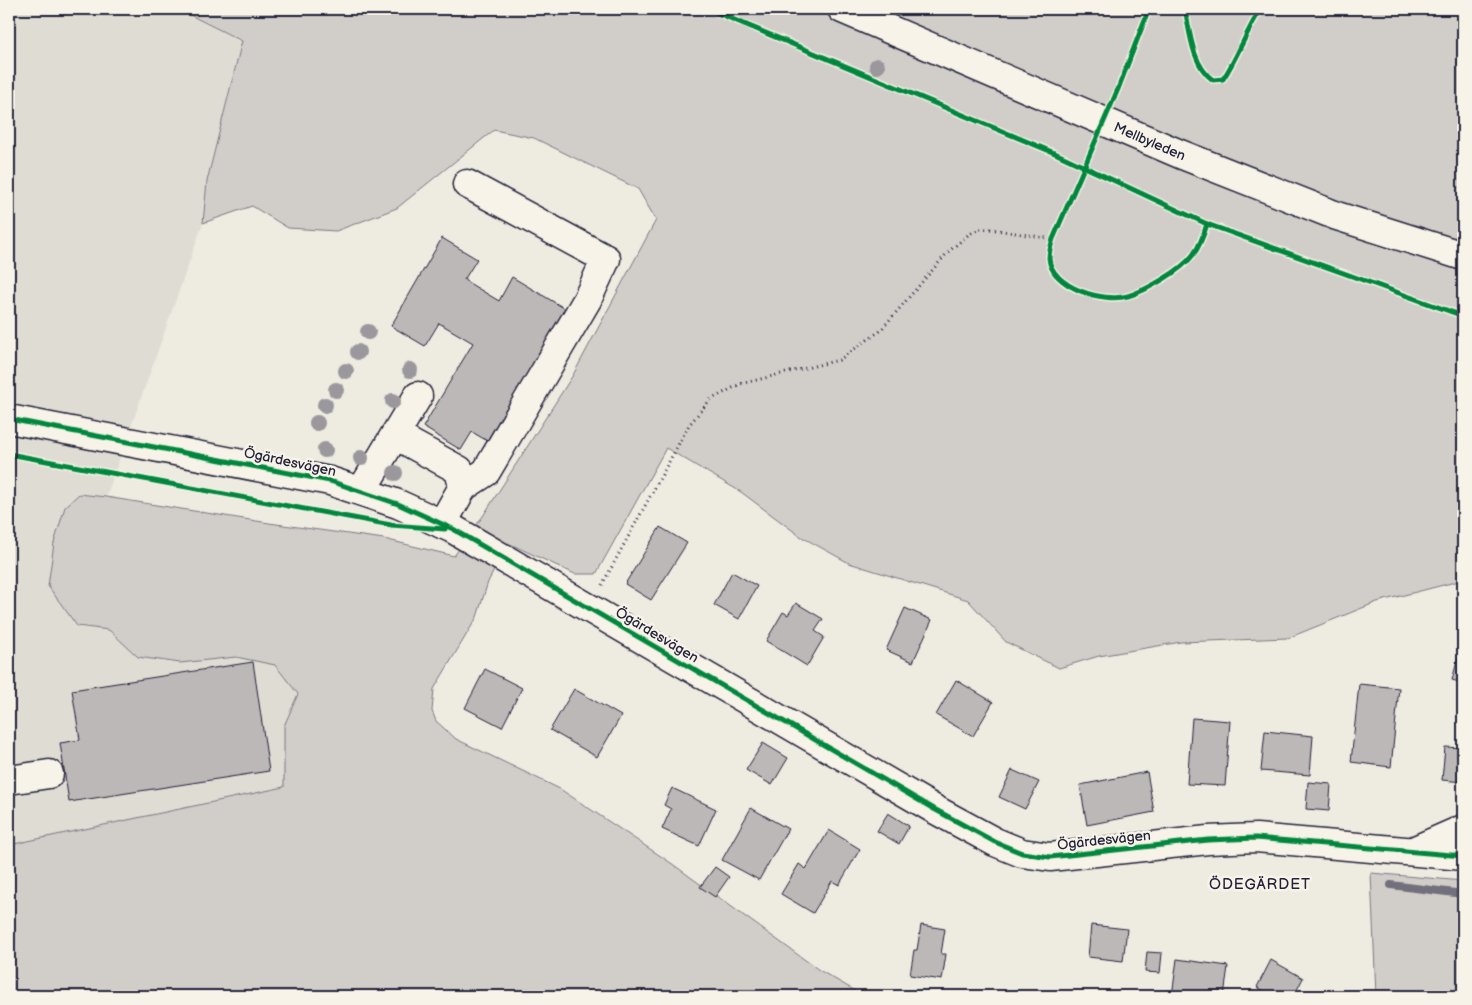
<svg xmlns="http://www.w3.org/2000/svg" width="1472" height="1005" viewBox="0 0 1472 1005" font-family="'Balsamiq Sans',sans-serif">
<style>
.built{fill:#dfdcd4}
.green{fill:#d1cdc9;stroke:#7a7882}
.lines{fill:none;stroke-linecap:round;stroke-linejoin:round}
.stream{stroke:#716f7b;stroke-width:8}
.building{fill:#bbb8b7;stroke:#22223b}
.minor-casing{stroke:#22223b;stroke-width:31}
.major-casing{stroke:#22223b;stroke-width:31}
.path{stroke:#22223b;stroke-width:3;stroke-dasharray:1 4;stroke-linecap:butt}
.minor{stroke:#f7f3e8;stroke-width:28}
.major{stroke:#f7f3e8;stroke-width:28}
.cycleway-casing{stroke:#f7f3e8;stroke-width:8}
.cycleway{stroke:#00873e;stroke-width:5}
.tree{fill:#9b989d}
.labels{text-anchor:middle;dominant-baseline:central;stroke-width:5;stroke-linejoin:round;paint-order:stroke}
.street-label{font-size:14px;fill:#22223b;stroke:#f7f3e8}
.neighbourhood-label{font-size:15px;letter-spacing:1px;fill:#22223b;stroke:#f7f3e8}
</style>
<rect width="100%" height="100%" fill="#eeebe1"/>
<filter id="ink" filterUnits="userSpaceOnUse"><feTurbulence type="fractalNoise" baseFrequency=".02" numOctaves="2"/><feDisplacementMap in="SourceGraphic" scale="10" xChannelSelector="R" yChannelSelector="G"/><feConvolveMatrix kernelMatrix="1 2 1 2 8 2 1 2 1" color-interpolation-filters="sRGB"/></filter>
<g filter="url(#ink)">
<path class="built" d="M 9,9 L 178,9 L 242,41 L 207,181 L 203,223 L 106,497 L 79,494 L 77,626 L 109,630 L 138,657 L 180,663 L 236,657 L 275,665 L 298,694 L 284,726 L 284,787 L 9,845 Z"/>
<g class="green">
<path d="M 178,9 L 1463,9 L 1463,580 L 1377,602 L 1288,638 L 1181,642 L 1099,656 L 1059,668 L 1006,642 L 968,600 L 849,563 L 800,536 L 741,492 L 666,448 L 596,574 L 575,574 L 508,543 L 488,582 L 477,617 L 434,689 L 432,711 L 436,721 L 456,739 L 560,789 L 671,863 L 819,970 L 864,996 L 9,996 L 9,845 L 284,787 L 284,726 L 298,694 L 275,665 L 236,657 L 180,663 L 138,657 L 109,630 L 77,626 L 48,586 L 54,543 L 65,507 L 79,494 L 106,497 L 269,523 L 384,539 L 454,556 L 483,516 L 573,375 L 656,220 L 638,189 L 534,138 L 494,130 L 397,208 L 336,231 L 288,228 L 252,206 L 203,223 L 207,181 L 242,41 Z"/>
<path d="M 1371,873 L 1463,881 L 1463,996 L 1376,996 Z"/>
</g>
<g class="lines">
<path class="stream" d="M 1391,885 L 1463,894"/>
</g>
<g class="building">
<path d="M 442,238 L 477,259 L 464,280 L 499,301 L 512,277 L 569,311 L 491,443 L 472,432 L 461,450 L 423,427 L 473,343 L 439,323 L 425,346 L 391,326 Z"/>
<path d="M 660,527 L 687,543 L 651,600 L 625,584 Z"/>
<path d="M 732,572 L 757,586 L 739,619 L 714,605 Z"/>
<path d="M 796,603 L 823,619 L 815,631 L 824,637 L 807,666 L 766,641 L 783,612 L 788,615 Z"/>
<path d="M 905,608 L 932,620 L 913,662 L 886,650 Z"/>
<path d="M 1462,643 L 1463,643 L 1463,683 L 1452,680 Z"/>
<path d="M 253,662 L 269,771 L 69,802 L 60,743 L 80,740 L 72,690 Z"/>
<path d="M 485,669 L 522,688 L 502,727 L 465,708 Z"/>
<path d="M 956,680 L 993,702 L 973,736 L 936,715 Z"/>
<path d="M 1359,684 L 1399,688 L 1391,767 L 1351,762 Z"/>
<path d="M 574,689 L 621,716 L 597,757 L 550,730 Z"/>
<path d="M 1192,718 L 1230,721 L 1225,786 L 1187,784 Z"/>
<path d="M 1265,731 L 1313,736 L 1310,775 L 1261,771 Z"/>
<path d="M 763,743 L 788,758 L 772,785 L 746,770 Z"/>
<path d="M 1445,747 L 1463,748 L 1463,782 L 1442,780 Z"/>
<path d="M 1012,770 L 1039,782 L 1025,809 L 999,797 Z"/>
<path d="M 1147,772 L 1154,812 L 1087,825 L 1080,785 Z"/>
<path d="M 1308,782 L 1331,784 L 1329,811 L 1306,809 Z"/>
<path d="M 672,788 L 716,809 L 699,846 L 662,829 L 671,809 L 664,805 Z"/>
<path d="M 751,808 L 788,829 L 759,880 L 722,860 Z"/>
<path d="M 888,813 L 909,826 L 899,844 L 877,831 Z"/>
<path d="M 829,830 L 860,849 L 839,885 L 832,881 L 813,913 L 781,894 L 799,864 L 806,869 Z"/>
<path d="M 715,867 L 729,877 L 715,897 L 700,887 Z"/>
<path d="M 921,925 L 945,929 L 941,954 L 946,954 L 942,980 L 910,975 L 914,950 L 917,950 Z"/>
<path d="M 1091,925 L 1127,929 L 1123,961 L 1088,957 Z"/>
<path d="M 1147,952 L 1162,953 L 1160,973 L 1145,972 Z"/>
<path d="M 1177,959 L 1228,966 L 1224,996 L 1172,996 Z"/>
<path d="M 1271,960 L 1303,978 L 1294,996 L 1273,996 L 1257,987 Z"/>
</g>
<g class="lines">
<g class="minor-casing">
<g id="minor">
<path d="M 9,419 L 330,481 L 398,504 L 453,529 L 934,809 L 995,842 L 1022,853 L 1050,857 L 1208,840 L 1256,838 L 1463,856"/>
<path d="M 395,435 L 459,470 L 463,487 L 442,524"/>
<path d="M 463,487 L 486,472 L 587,300 L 606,259 L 467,184"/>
<path d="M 362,490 L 418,396"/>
<path d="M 9,780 L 49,774"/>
<path d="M 1413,851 L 1463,829"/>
</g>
</g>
<g class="major-casing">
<g id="major">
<path id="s1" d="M 842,9 L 1180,154 L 1337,216 L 1463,256"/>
</g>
</g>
<path class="path" d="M 602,585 L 689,425 L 710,400 L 740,384 L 839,360 L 880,331 L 948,252 L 968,235 L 979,229 L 990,229 L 1053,239"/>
<use href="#minor" class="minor"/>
<use href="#major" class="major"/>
<g class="cycleway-casing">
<g id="cycleway">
<path d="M 708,9 L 1057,154 L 1207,224 L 1463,316"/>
<path d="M 1149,9 L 1118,89 L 1053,239 C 1051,245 1049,252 1049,258 C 1051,288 1104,303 1128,296 C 1147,290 1181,271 1193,255 C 1200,246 1204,234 1207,224"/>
<path d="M 1185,9 C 1190,32 1192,65 1213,80 L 1223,79 C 1238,57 1246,31 1261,9"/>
<path d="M 9,419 L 330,481 L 398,504 L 453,529 L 934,809 L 995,842 L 1022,853 L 1050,857 L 1208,840 L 1256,838 L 1463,856"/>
<path d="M 9,454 L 391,525 L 445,529"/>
</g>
</g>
<use href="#cycleway" class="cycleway"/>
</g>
<g class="tree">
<circle cx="877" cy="66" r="8"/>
<circle cx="368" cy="332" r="8"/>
<circle cx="358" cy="352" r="8"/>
<circle cx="410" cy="370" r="8"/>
<circle cx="346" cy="371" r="8"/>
<circle cx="336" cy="390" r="8"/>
<circle cx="393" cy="401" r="8"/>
<circle cx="325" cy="405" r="8"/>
<circle cx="317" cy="423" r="8"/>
<circle cx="325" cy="450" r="8"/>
<circle cx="361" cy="458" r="8"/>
<circle cx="395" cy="473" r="8"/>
</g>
</g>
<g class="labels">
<g class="street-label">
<text stroke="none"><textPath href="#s1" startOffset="335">Mellbyleden</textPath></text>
<text transform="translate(290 462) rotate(12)">Ögärdesvägen</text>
<text transform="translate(657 635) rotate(31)">Ögärdesvägen</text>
<text transform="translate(1104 840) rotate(-6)">Ögärdesvägen</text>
</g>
<g class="neighbourhood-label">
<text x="1260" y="884">ÖDEGÄRDET</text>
</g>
</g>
<rect width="1472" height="1005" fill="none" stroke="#f7f3e8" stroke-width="30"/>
<rect x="15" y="15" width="1442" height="975" fill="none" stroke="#22223b" stroke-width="2" filter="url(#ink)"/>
</svg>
